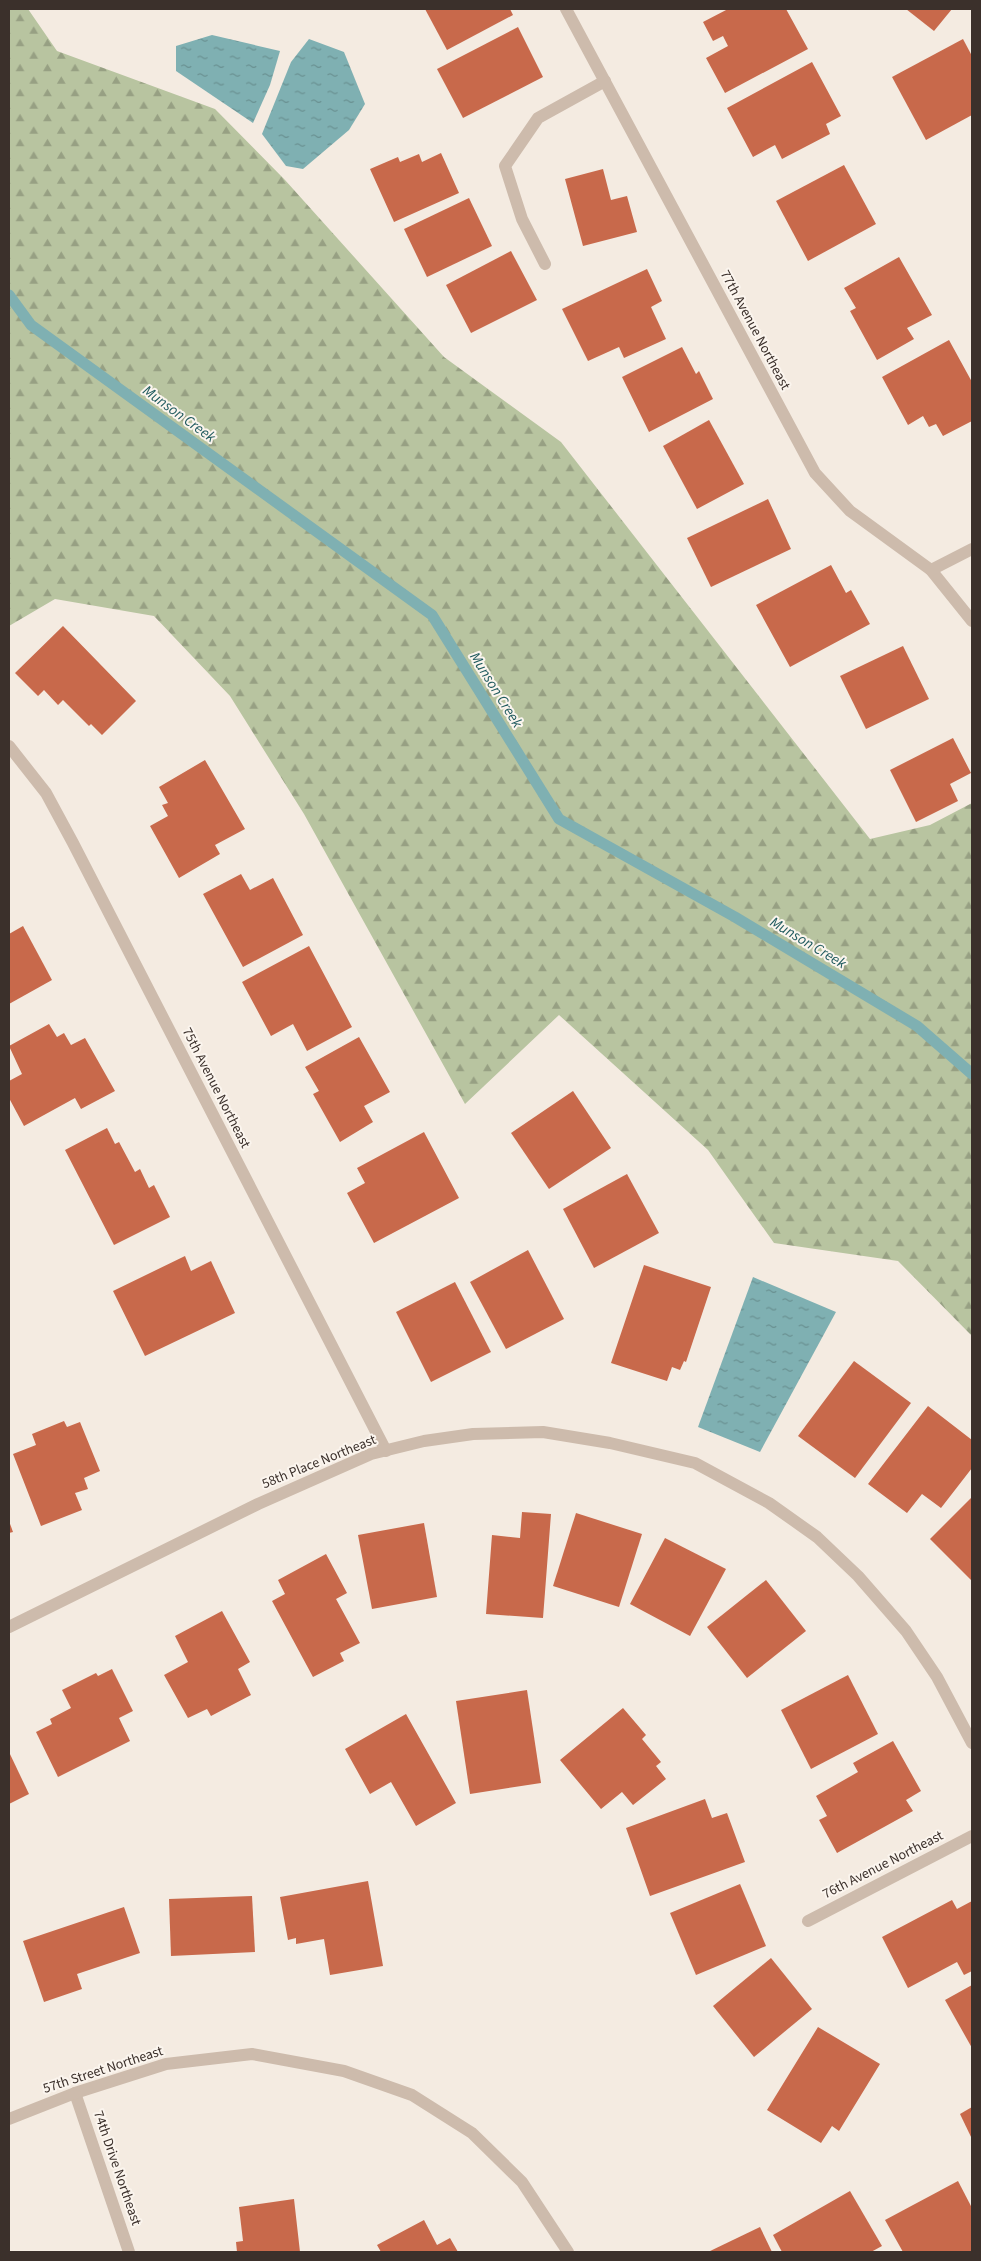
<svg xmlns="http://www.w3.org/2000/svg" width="981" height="2261" viewBox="0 0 981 2261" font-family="'Source Sans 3',sans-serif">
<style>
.forest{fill:url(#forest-firs)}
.water{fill:url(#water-ripples)}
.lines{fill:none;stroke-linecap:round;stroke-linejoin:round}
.stream{stroke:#7fb0b2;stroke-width:11}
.building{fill:#c8694b}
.lane{stroke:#cdbbac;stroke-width:12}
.street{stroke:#cdbbac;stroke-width:12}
.labels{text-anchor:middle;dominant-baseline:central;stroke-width:4;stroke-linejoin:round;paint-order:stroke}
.street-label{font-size:14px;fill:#3b302b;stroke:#fbf5ee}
.water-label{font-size:15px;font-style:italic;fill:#1f5a5e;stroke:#fbf5ee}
</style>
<defs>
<pattern id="forest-firs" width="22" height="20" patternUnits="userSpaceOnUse" patternTransform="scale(1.25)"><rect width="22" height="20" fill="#b8c4a0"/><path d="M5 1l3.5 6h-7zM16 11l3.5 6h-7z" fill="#97a083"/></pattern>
<pattern id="water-ripples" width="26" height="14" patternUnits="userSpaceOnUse" patternTransform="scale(1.25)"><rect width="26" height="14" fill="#7fb0b2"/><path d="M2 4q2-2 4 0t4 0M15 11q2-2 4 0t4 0" fill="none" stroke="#699091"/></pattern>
</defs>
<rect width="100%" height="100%" fill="#f4ebe1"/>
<path class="forest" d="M 9,9 L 28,9 L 57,51 L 215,109 L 285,180 L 444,357 L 561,442 L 870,839 L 930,825 L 972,803 L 972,1336 L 898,1261 L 774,1243 L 708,1150 L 559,1015 L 465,1104 L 304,814 L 230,696 L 154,616 L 55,599 L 9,626 Z"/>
<g class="water">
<path d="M 212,35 L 280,51 L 270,85 L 253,123 L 176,71 L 176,46 Z"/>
<path d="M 309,39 L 344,52 L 365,104 L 349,130 L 303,169 L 286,166 L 262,134 L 291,62 Z"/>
<path d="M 753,1277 L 836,1312 L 760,1452 L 698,1427 Z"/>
</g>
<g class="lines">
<path class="stream" d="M 9,295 L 31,325 L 432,615 L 559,819 L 735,917 L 917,1026 L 972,1074"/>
</g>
<g class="building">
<path d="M 425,9 L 510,9 L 513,15 L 447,50 Z"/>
<path d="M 728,9 L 786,9 L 808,49 L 725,93 L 706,58 L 728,46 L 723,36 L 713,41 L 703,22 Z"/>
<path d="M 906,9 L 952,9 L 934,31 Z"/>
<path d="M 518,27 L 543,77 L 463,118 L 437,69 Z"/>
<path d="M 963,39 L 972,56 L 972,115 L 926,140 L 892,77 Z"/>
<path d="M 812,62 L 841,116 L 826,124 L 830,134 L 782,159 L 775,145 L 753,157 L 727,108 Z"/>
<path d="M 441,153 L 459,193 L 394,222 L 370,169 L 398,157 L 400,162 L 419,154 L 422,162 Z"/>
<path d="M 844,165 L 876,224 L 808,261 L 776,201 Z"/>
<path d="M 603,169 L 611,200 L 627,196 L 637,232 L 583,246 L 565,179 Z"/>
<path d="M 469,198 L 492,246 L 427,277 L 404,229 Z"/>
<path d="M 511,251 L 537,300 L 471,333 L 446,285 Z"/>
<path d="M 899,257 L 932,315 L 907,328 L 914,339 L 877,360 L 850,311 L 856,308 L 844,288 Z"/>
<path d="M 647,269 L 662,301 L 651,307 L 666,339 L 624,358 L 619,347 L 588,361 L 562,309 Z"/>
<path d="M 949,340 L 972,382 L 972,421 L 943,436 L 936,424 L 929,427 L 923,416 L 908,425 L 882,377 Z"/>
<path d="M 682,347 L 696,374 L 699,371 L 713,399 L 649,432 L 622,377 Z"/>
<path d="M 709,420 L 744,484 L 697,509 L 663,446 Z"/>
<path d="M 768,499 L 791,549 L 711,587 L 687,538 Z"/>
<path d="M 831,565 L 846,593 L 851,590 L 870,624 L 790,667 L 756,605 Z"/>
<path d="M 63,626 L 136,701 L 102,735 L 91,724 L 89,726 L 63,700 L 58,705 L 44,690 L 38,696 L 15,673 Z"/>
<path d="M 903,646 L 929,699 L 866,729 L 840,676 Z"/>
<path d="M 953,738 L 971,773 L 950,784 L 958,801 L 916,822 L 890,770 Z"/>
<path d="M 205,760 L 245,829 L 215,845 L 220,854 L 179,878 L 150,826 L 168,816 L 162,805 L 168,803 L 159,787 Z"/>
<path d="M 241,874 L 250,890 L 273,878 L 303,935 L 243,967 L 203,894 Z"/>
<path d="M 23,926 L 52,980 L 9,1004 L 9,934 Z"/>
<path d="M 309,946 L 352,1027 L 307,1051 L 293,1024 L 271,1036 L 242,982 Z"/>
<path d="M 49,1024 L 57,1037 L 64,1033 L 71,1045 L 85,1038 L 115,1091 L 81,1109 L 75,1098 L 24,1126 L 9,1098 L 9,1081 L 22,1074 L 9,1046 Z"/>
<path d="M 359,1037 L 390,1092 L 364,1106 L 373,1122 L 340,1142 L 313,1094 L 319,1091 L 305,1067 Z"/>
<path d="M 573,1091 L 611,1148 L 549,1189 L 511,1133 Z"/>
<path d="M 107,1128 L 115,1144 L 119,1142 L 135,1172 L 140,1169 L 149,1188 L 154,1185 L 170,1217 L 114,1245 L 65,1150 Z"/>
<path d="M 424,1132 L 459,1198 L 374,1243 L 347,1193 L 365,1183 L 357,1168 Z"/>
<path d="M 627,1174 L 659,1233 L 594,1268 L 563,1209 Z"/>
<path d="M 528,1250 L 564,1319 L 506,1349 L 470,1282 Z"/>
<path d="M 185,1256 L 191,1271 L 211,1261 L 235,1313 L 145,1356 L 113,1291 Z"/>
<path d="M 644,1265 L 711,1287 L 686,1362 L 684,1361 L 680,1370 L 672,1367 L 667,1381 L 611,1363 Z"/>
<path d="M 455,1282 L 491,1352 L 431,1382 L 396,1312 Z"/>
<path d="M 854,1361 L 911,1403 L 855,1478 L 798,1436 Z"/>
<path d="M 928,1406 L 972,1440 L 972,1468 L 941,1508 L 922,1494 L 907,1513 L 868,1484 Z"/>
<path d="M 64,1421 L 67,1427 L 80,1422 L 100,1471 L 84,1478 L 88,1489 L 75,1493 L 82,1510 L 41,1526 L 13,1454 L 36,1445 L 32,1434 Z"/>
<path d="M 972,1497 L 972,1581 L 930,1539 Z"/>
<path d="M 522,1512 L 551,1514 L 543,1618 L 486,1614 L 492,1535 L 520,1538 Z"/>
<path d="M 576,1513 L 642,1534 L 619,1607 L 553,1586 Z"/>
<path d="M 9,1521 L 13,1532 L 9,1533 Z"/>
<path d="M 424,1523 L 437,1597 L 372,1609 L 358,1535 Z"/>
<path d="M 665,1538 L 726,1569 L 690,1636 L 630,1604 Z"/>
<path d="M 326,1554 L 347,1593 L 336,1599 L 360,1643 L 340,1653 L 344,1661 L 313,1677 L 272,1601 L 285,1594 L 278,1580 Z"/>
<path d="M 766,1580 L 806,1631 L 747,1678 L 707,1627 Z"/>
<path d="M 222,1611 L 250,1662 L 238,1669 L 251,1695 L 211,1716 L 207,1709 L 188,1718 L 164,1675 L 188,1662 L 175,1636 Z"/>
<path d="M 112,1669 L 133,1711 L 119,1718 L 130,1741 L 58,1777 L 36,1732 L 52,1724 L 50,1719 L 71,1708 L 62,1690 L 96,1673 L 98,1676 Z"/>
<path d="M 848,1675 L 878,1734 L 811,1769 L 781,1710 Z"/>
<path d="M 527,1690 L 541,1783 L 470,1794 L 456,1701 Z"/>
<path d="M 623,1708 L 646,1735 L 642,1739 L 661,1762 L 656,1766 L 666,1779 L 633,1805 L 622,1792 L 601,1809 L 560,1760 Z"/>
<path d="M 406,1714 L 456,1803 L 416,1826 L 391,1782 L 370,1794 L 345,1749 Z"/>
<path d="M 893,1741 L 921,1791 L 906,1800 L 913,1811 L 837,1853 L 819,1820 L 827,1816 L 816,1796 L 858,1772 L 853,1763 Z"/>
<path d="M 9,1752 L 29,1794 L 9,1804 Z"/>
<path d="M 705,1799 L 712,1818 L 727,1813 L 745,1862 L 650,1896 L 626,1828 Z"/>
<path d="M 368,1881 L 383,1966 L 330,1975 L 324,1939 L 296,1944 L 296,1938 L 288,1940 L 280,1897 Z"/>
<path d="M 740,1884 L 766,1946 L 696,1975 L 670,1913 Z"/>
<path d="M 252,1896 L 255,1952 L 171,1956 L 169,1899 Z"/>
<path d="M 952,1900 L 957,1909 L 972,1901 L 972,1971 L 964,1975 L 957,1962 L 908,1988 L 882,1937 Z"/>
<path d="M 124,1907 L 140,1953 L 77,1974 L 82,1989 L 44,2002 L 23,1941 Z"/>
<path d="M 771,1958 L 812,2009 L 754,2057 L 713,2006 Z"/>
<path d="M 972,1985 L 972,2048 L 945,2000 Z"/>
<path d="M 818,2027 L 880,2064 L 839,2131 L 832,2126 L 821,2143 L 767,2110 Z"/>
<path d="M 972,2107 L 972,2139 L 960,2114 Z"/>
<path d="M 958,2181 L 972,2208 L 972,2252 L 903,2252 L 885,2220 Z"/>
<path d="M 850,2191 L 882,2246 L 871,2252 L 782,2252 L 773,2235 Z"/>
<path d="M 294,2199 L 300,2252 L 237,2252 L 236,2242 L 243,2241 L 239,2207 Z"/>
<path d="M 424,2220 L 437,2245 L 450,2238 L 458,2252 L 381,2252 L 377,2245 Z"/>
<path d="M 760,2227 L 772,2252 L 708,2252 Z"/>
</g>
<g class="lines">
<path class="lane" d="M 545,264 L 522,219 L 505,166 L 538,118 L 605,81"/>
<g class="street">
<path d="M 566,9 L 815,473 L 850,511 L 931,570 L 972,621"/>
<path d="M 931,570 L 972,549"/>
<path d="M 9,746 L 46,793 L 73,843 L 386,1451"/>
<path d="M 9,1627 L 258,1504 L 371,1454 L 424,1441 L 473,1434 L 543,1432 L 610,1443 L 695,1463 L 769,1503 L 817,1537 L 858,1576 L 906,1631 L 937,1677 L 972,1743"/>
<path d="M 808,1921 L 972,1836"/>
<path d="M 75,2093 L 129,2252"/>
<path d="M 9,2119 L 75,2093 L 166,2064 L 252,2054 L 344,2071 L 412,2095 L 472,2133 L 522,2182 L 568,2252"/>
</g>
</g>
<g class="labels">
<g class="street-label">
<text transform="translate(755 330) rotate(62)">77th Avenue Northeast</text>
<text transform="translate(216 1088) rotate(63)">75th Avenue Northeast</text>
<text transform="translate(319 1462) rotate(-22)">58th Place Northeast</text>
<text transform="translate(883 1865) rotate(-27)">76th Avenue Northeast</text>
<text transform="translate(103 2070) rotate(-18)">57th Street Northeast</text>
<text transform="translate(117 2168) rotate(71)">74th Drive Northeast</text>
</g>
<g class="water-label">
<text transform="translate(179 414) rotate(36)">Munson Creek</text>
<text transform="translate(496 690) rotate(58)">Munson Creek</text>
<text transform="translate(808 943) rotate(31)">Munson Creek</text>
</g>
</g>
<rect width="981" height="2261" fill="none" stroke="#3b302b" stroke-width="20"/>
</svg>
